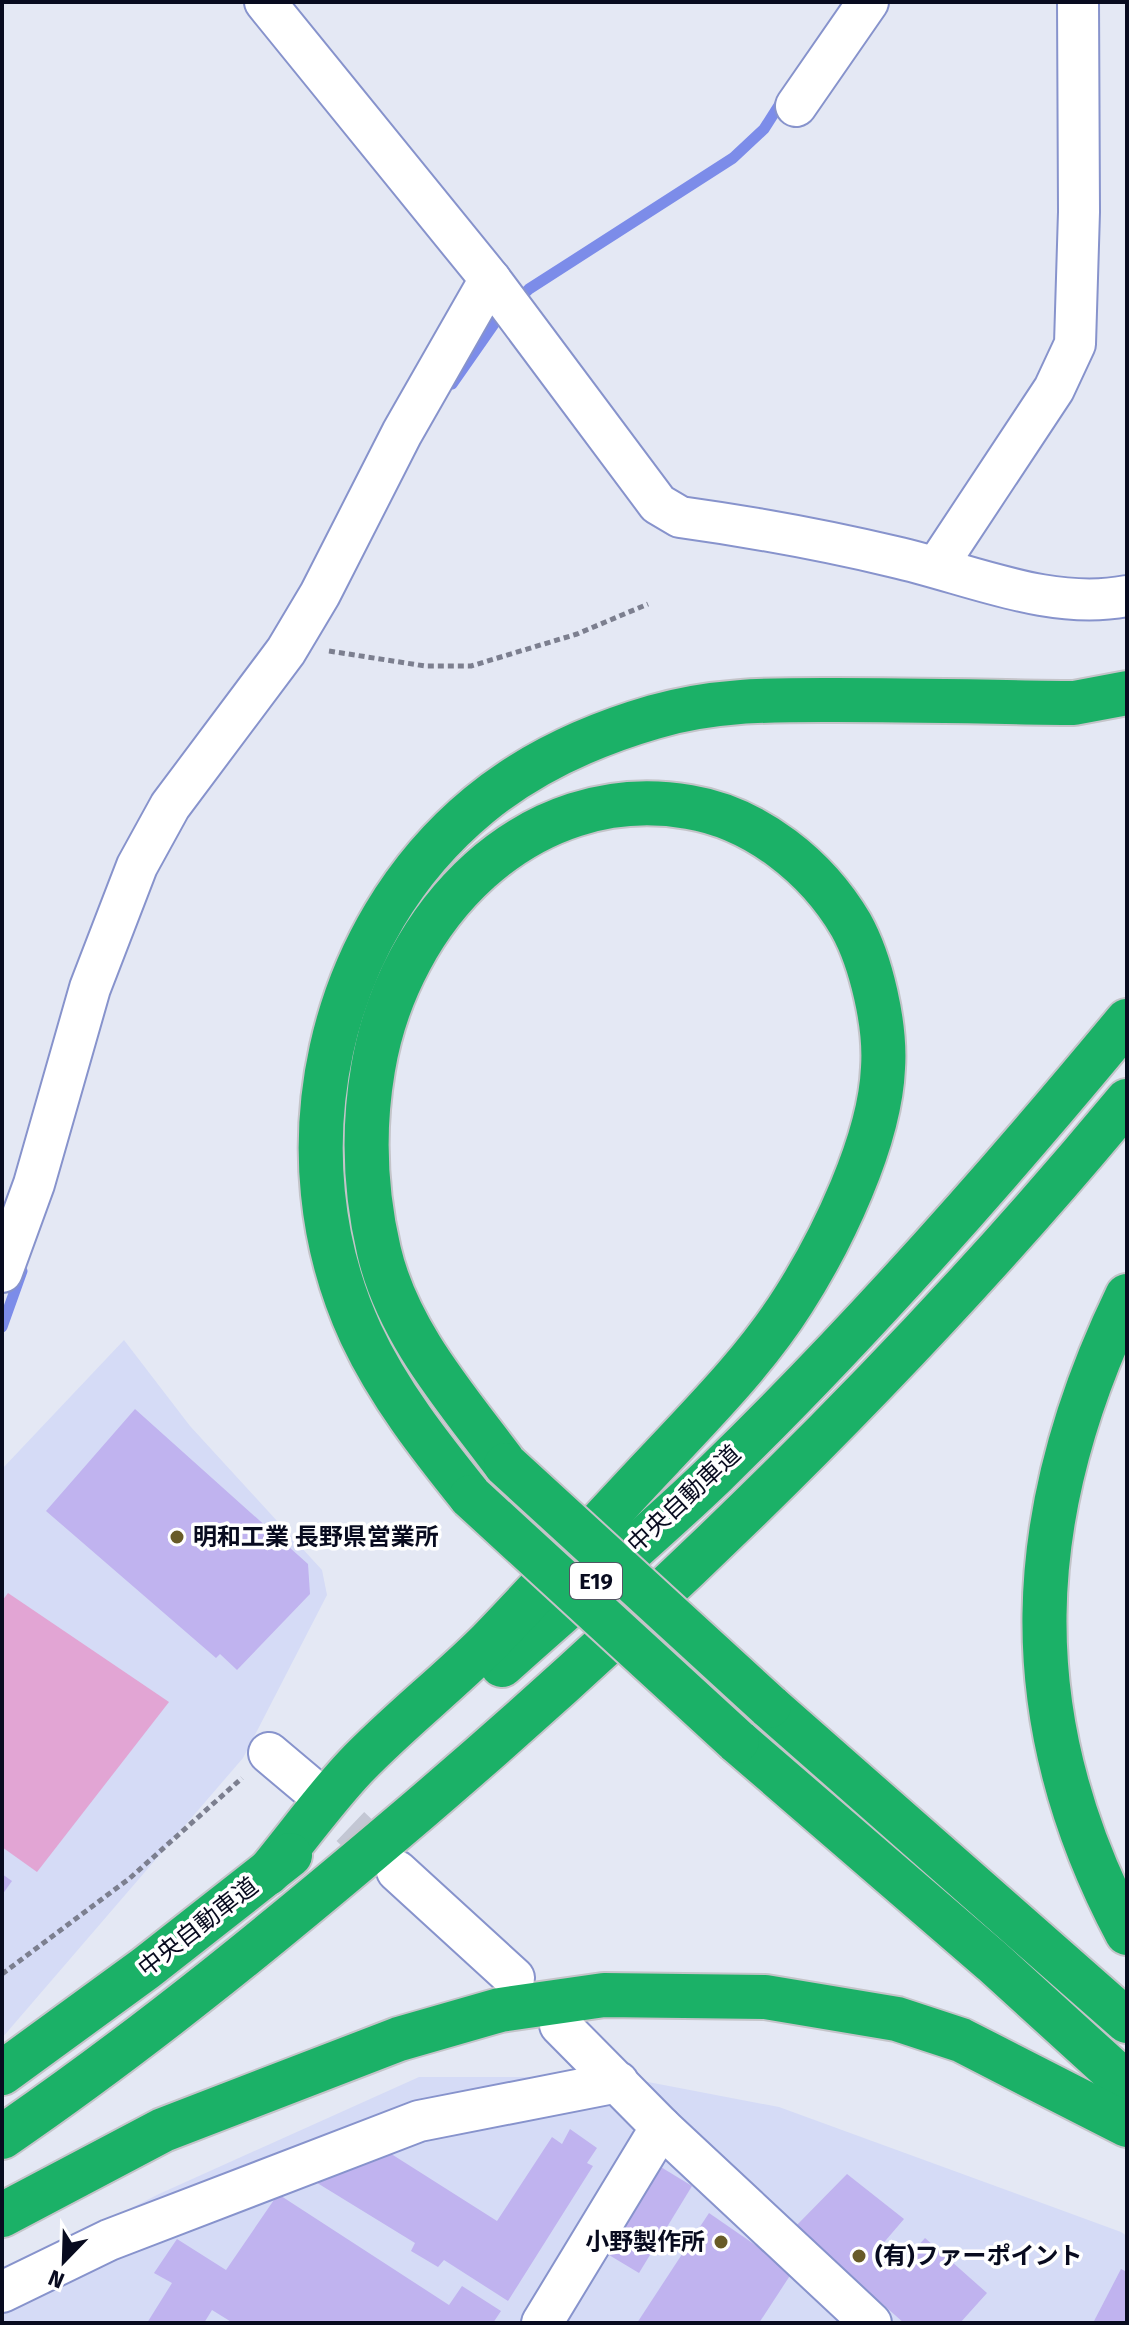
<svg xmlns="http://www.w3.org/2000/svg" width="1129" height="2325" viewBox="0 0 1129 2325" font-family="'Fira Sans','Noto Sans JP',sans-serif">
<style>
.built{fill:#d5dbf6}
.green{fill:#e2a5d4}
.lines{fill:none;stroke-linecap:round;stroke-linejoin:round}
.stream{stroke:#7c8ce9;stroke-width:11}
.building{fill:#c0b3ef}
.minor-tunnel{stroke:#c3c7d4;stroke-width:40;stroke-dasharray:40 20;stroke-linecap:butt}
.minor-casing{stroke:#8793cc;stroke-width:44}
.highway-casing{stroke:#c4c4c9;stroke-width:48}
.path{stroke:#7c7f8f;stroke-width:5;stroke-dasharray:6 4;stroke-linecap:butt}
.minor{stroke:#fff;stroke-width:40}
.highway{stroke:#1bb167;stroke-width:44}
.highway-bridge-casing{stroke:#c4c4c9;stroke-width:48;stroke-linecap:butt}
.highway-bridge{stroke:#1bb167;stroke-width:44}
.poi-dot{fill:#685b28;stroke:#fff;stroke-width:3}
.labels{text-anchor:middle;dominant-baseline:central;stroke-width:7;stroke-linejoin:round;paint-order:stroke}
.shield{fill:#fff;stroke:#525462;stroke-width:2}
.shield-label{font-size:22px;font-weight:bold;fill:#080b1f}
.street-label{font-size:24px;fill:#080b1f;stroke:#fff}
.poi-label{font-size:24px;font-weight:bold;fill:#080b1f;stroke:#fff;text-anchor:start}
</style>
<rect width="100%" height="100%" fill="#e4e8f4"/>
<g class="built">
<path d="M 124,1340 L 190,1426 L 322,1570 L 327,1595 L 243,1758 L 2,2038 L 2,1469 Z"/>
<path d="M 419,2077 L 622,2077 L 779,2107 L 1121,2232 L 1127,2236 L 1127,2323 L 2,2323 L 2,2273 L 159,2194 Z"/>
</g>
<path class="green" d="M 8,1593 L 169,1702 L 37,1872 L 2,1847 L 2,1601 Z"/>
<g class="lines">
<g class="stream">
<path d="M 452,384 L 496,321 L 529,289 L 733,158 L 764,129 L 785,96"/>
<path d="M 2,1327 L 22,1271"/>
</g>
</g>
<g class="building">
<path d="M 135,1409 L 308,1564 L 310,1594 L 237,1670 L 220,1654 L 216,1658 L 46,1511 Z"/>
<path d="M 2,1874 L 12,1881 L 2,1895 Z"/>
<path d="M 570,2129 L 597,2148 L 587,2163 L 593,2166 L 508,2301 L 444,2260 L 438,2267 L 411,2251 L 415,2243 L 314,2181 L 385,2150 L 497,2221 L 552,2137 L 562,2144 Z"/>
<path d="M 651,2161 L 692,2186 L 639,2273 L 599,2249 Z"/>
<path d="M 847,2174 L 904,2219 L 880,2247 L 901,2265 L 925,2238 L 987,2293 L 960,2323 L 904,2323 L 795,2227 Z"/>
<path d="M 278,2194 L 449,2305 L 462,2286 L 501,2311 L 493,2323 L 233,2323 L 212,2310 L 204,2323 L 147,2323 L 172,2283 L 154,2273 L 177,2239 L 226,2270 Z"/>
<path d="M 709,2213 L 793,2271 L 759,2323 L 637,2323 Z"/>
<path d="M 1121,2269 L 1127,2272 L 1127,2323 L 1093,2323 Z"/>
</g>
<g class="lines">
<path class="minor-tunnel" d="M 307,1785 L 397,1871"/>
<g class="minor-casing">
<g id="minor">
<path d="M 265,2 L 490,279 L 658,504 L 680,517 C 752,527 824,540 895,557 C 970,574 1050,611 1127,596"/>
<path d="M 796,106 L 868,2"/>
<path d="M 937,566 L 1054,389 L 1075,344 L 1079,212 L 1078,2"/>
<path d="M 2,1272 L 34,1184 L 90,988 L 137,866 L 170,806 L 286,651 L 320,594 L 402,433 L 490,279"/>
<path d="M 269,1753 L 307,1785"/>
<path d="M 397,1871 L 514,1978"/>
<path d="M 661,2127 L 871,2323"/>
<path d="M 2,2292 L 109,2240 L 419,2121 L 618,2082"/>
<path d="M 542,2323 L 661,2127 L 560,2025"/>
</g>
</g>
<g class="highway-casing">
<g id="highway">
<path d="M 1127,1296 C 1022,1513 1012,1717 1127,1933"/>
<path d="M 471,1497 C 430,1446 389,1394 361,1334 C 278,1154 326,931 479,805 C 530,763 592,735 654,717 C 714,699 773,700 835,700 C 915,700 994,702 1074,703 L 1127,693"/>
<path d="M 502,1665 C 573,1601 646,1540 715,1474 C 861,1332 997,1178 1127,1021"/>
<path d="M 769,1706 L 1127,2021"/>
<path d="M 737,1741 L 993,1962 L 1127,2084"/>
<path d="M 268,1873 C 297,1838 324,1800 355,1767 C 397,1723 446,1685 489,1642 C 547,1582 603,1519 661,1458 C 707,1409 757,1358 793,1301 C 832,1240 880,1141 883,1068 C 886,1025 871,961 851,925 C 817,867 756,818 689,807 C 527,779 398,917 373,1069 C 363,1128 365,1191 379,1251 C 398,1333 457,1399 506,1465"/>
<path d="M 2,2073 L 146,1968 L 290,1855"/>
<path d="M 2,2137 C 148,2037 285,1924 420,1809 C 673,1592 914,1358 1127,1101"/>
<path d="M 2,2215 L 163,2130 L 399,2039 L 500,2010 L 604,1995 L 765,1997 L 897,2019 L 961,2040 L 1127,2125"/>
</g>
</g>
<g class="path">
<path d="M 329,651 L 425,666 L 471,666 L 577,634 L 648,604"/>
<path d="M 2,1974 L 130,1878 L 242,1778"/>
</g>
<use href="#minor" class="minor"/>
<use href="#highway" class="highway"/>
<g class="highway-bridge-casing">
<g id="highway-bridge">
<path d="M 506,1465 L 769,1706"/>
<path d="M 471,1497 L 737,1741"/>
</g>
</g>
<use href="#highway-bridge" class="highway-bridge"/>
</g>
<g class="poi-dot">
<circle cx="177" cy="1537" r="8"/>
<circle cx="721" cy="2242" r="8"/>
<circle cx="859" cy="2256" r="8"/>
</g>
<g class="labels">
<rect class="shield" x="570" y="1563" width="52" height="36" rx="6"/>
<g class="shield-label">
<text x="596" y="1581">E19</text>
</g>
<g class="street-label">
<text transform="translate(684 1499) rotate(-43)">中央自動車道</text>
<text transform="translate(198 1927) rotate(-38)">中央自動車道</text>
</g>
<g class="poi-label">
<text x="193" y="1537">明和工業 長野県営業所</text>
<text x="705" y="2242" text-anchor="end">小野製作所</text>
<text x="875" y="2256">(有)ファーポイント</text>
</g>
</g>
<rect width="1129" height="2325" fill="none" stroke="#080b1f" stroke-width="8"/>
<g transform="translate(64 2261) rotate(203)" stroke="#ffffff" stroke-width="6" paint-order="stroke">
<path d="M0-6L14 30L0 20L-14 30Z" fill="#080b1f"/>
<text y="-12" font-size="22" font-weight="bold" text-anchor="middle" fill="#080b1f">N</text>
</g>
</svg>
